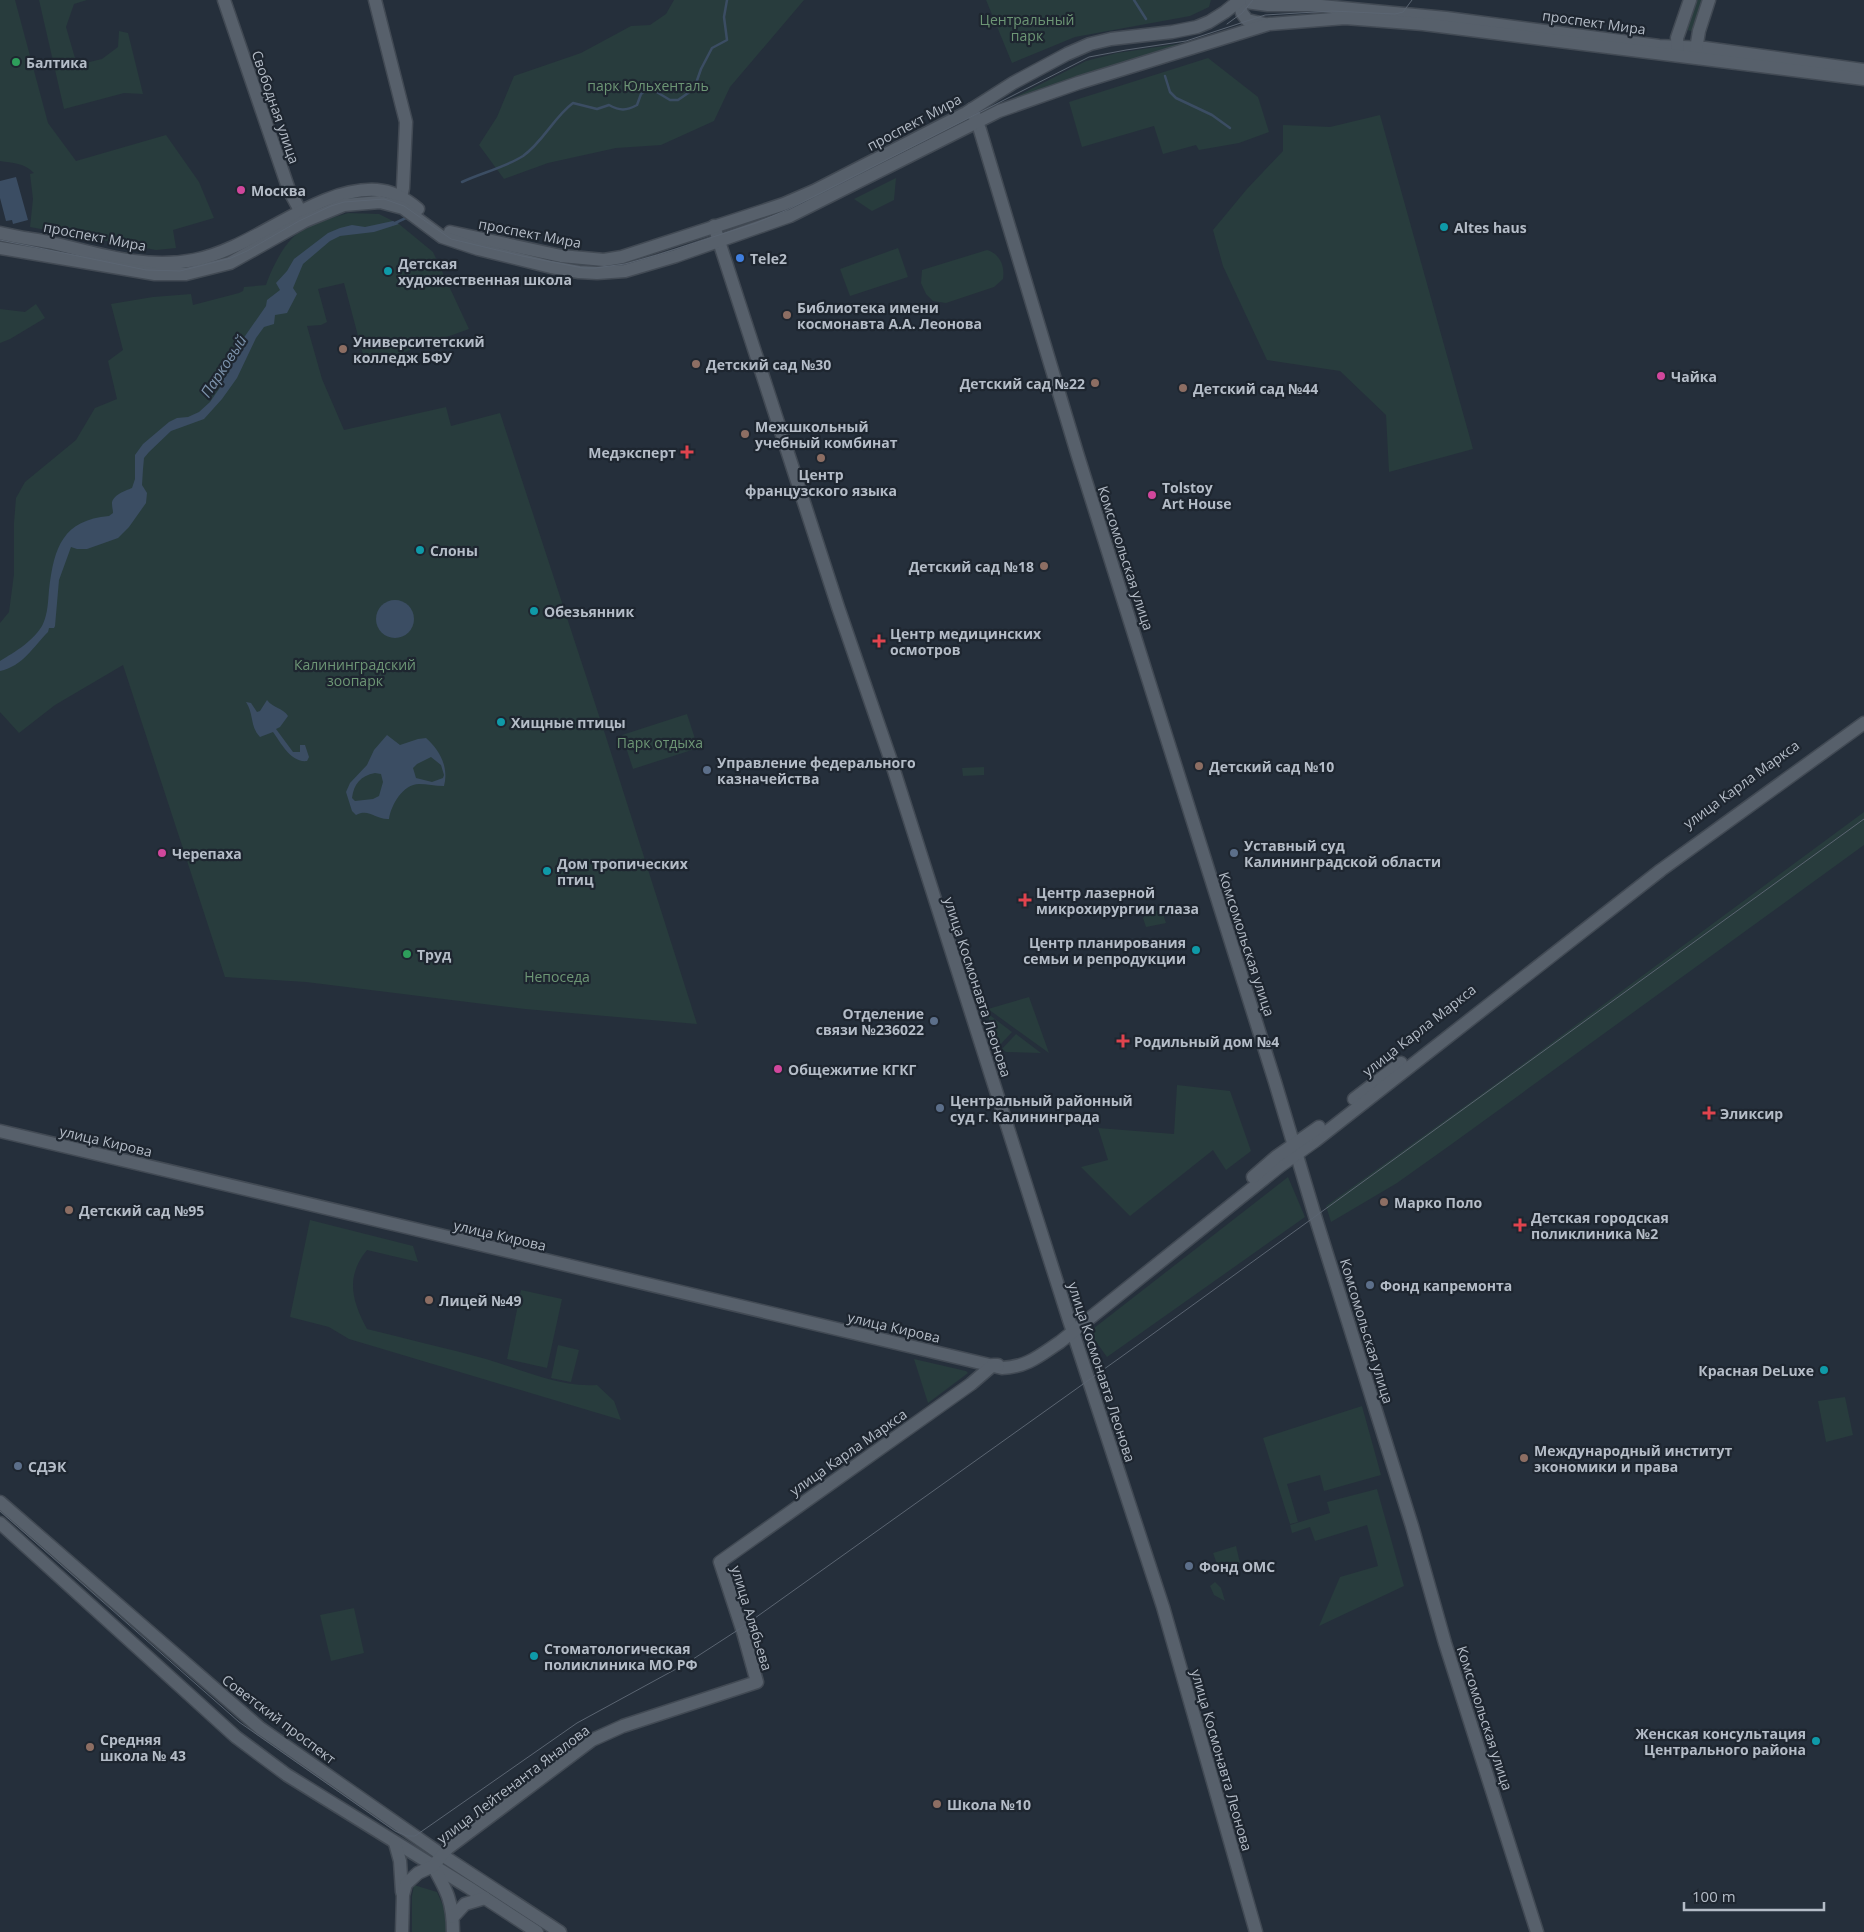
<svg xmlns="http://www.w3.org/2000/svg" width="1864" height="1932" viewBox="0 0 1864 1932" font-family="'Open Sans',sans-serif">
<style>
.green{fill:#283c3d}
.water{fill:#3b4d63;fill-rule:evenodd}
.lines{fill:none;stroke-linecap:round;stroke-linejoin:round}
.stream{stroke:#3b4d63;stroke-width:2.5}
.major-casing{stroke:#424a54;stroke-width:15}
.major{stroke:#57606b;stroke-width:12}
.tram{stroke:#5b6572;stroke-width:1}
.leisure-dot{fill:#2e9e5b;stroke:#1e2630;stroke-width:2}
.hotel-dot{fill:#d1479c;stroke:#1e2630;stroke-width:2}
.culture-dot{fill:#0f9aa8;stroke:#1e2630;stroke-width:2}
.shop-dot{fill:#3f7fe0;stroke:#1e2630;stroke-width:2}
.education-dot{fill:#8d6e63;stroke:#1e2630;stroke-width:2}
.health-dot{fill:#e0444e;stroke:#1e2630;stroke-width:2}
.service-dot{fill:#5c6f8a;stroke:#1e2630;stroke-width:2}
.labels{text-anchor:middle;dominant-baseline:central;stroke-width:4.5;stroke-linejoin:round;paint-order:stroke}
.park-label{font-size:14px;fill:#6d9675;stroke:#1e2630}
.street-label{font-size:14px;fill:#b4bcc7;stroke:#1e2630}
.poi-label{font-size:14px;font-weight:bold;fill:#b4bcc7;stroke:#1e2630;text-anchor:start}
.water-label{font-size:15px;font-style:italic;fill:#7d93ac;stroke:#1e2630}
</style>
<rect width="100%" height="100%" fill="#252f3b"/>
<g class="green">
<path d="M 0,0 L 15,0 L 48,123 L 76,161 L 166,135 L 199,182 L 214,218 L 173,230 L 176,248 L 156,250 L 30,227 L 33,199 L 30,174 L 34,173 C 25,163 12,163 0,161 Z"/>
<path d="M 39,0 L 87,0 L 74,4 L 66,27 L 77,65 L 102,59 L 118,47 L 119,31 L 128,33 L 143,94 L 124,93 L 64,109 Z"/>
<path d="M 674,0 L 804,0 L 730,87 L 714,121 L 661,145 L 616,148 L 548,163 L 504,179 L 479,145 L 497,117 L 514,76 L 581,53 L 631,26 L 650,25 L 666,14 Z"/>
<path d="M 986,0 L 1211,0 L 1209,7 L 1190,16 L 1075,37 L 1012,63 Z"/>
<path d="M 1693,0 L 1704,0 L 1695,32 L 1683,29 Z"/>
<path d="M 1184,43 L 1185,47 L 1002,104 L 1086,61 L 1117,53 Z"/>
<path d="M 1208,58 L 1258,97 L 1269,132 L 1239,143 L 1199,150 L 1196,145 L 1163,154 L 1154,126 L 1082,147 L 1069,102 Z"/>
<path d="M 1380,115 L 1473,449 L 1389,472 L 1386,415 L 1340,371 L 1267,360 L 1223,266 L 1213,230 L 1247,189 L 1283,151 L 1283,125 L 1330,127 Z"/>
<path d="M 896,178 L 894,200 L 872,211 L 854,199 Z"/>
<path d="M 348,213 L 379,214 L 399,224 L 433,252 L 469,329 L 366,366 L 344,283 L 318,289 L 327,322 L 321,325 L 307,326 L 322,379 L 344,430 L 446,407 L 451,426 L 500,413 L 606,737 L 697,1024 L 525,1009 L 306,982 L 225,977 L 123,665 L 55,705 L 19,733 L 0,712 L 0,623 L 9,612 L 14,574 L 14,523 L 16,498 L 25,482 L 76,440 L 95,408 L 117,399 L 108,361 L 123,350 L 111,304 L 153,297 L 191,294 L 193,305 L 239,293 L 243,291 L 244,287 L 266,285 C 271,270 284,243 297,234 C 311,224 331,218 348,213 Z"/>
<path d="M 898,248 L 908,277 L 850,296 L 840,269 Z"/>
<path d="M 987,250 C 1000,254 1005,266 1003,279 L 994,287 L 946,303 L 933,301 L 926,294 L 921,283 L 922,270 Z"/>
<path d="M 36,304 L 45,318 L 10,339 L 0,343 L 0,309 L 25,312 Z"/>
<path d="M 687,714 L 698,748 L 633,769 L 622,735 Z"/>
<path d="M 984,767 L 984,775 L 963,776 L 962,768 Z"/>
<path d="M 1864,812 L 1864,845 L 1449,1146 L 1397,1183 L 1331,1222 L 1326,1206 L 1504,1078 Z"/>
<path d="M 1149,911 L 1162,911 L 1166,923 L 1146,927 L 1143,918 Z"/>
<path d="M 1029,997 L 1049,1053 L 988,1009 Z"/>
<path d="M 987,1013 L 1012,1032 L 999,1046 L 997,1044 Z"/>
<path d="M 1016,1034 L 1041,1053 L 1006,1052 L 1002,1049 Z"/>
<path d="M 1177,1085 L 1230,1091 L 1251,1151 L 1226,1170 L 1213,1150 L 1130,1216 L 1081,1167 L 1108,1160 L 1098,1128 L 1174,1134 Z"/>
<path d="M 1288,1177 L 1305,1217 L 1107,1357 L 1089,1332 Z"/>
<path d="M 310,1220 L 413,1246 L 418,1262 L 367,1250 C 345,1277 352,1301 367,1329 C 406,1339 446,1348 486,1359 C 521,1369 560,1388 597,1385 L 614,1401 L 621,1420 L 349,1339 L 329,1327 L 290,1317 Z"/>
<path d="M 521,1290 L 562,1299 L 547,1368 L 507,1359 Z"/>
<path d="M 558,1345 L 579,1350 L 571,1382 L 551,1378 Z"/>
<path d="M 914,1359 L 966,1371 L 968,1373 L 928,1403 Z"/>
<path d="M 1845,1397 L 1853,1435 L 1826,1442 L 1818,1401 Z"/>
<path d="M 1362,1406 L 1381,1475 L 1324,1491 L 1320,1475 L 1287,1484 L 1298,1522 L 1290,1524 L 1263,1438 Z"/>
<path d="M 1377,1489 L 1404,1586 L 1319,1626 L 1340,1577 L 1378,1566 L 1367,1525 L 1315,1541 L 1310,1527 L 1292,1533 L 1290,1525 L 1330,1513 L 1327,1502 Z"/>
<path d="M 1236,1546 L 1240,1563 L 1219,1570 L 1213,1553 Z"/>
<path d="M 1215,1582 L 1221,1588 L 1225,1601 L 1214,1595 L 1210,1586 Z"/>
<path d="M 354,1608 L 364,1653 L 331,1661 L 320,1615 Z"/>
<path d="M 414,1885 L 437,1892 L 449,1919 L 448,1932 L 412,1932 L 412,1896 Z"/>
</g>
<g class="water">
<path d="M 16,177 L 28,220 L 13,224 L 12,220 L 6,221 L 0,198 L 0,181 Z"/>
<path d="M 393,221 L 399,224 L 374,232 L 340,236 L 330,241 L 303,264 L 293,288 L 297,294 L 287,313 L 275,315 L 274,324 L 264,327 L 256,338 L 237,378 L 222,399 L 204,419 L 171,431 L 149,452 L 144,458 L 143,469 L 142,485 L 147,493 L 146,503 L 129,527 L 118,538 L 104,543 L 87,549 L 77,549 L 71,547 L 59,580 L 55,626 L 54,628 L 49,628 L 48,632 C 33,647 23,666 0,671 L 0,661 C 15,652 35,640 43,624 C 48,613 48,601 49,590 C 54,547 63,520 109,516 L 113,513 C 113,510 112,507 112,504 C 112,495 125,491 132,488 L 135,479 L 135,455 L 143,444 L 169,422 L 177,418 L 188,417 L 199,412 L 210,402 L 221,386 L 236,349 L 266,306 L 267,300 L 280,290 L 276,283 L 287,271 L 294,259 L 328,233 L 340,228 L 352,225 L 365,227 Z"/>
<circle cx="395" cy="619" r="19"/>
<path d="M 267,700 C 273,708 283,708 288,716 L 280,727 L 276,729 L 293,752 L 300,752 L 300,745 L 305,745 L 309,757 L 307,761 C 291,763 281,743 273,732 L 260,737 C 250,727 254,714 246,702 L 251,703 L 257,712 L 260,711 Z"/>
<path d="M 387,735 L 400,745 L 418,739 L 426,738 C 440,750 449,768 444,786 C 435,786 427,784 419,784 C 403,784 391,805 389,819 C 376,820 369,808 356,815 L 352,811 L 346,792 L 350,783 L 367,765 L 374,750 ZM 431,757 L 441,765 L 444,775 L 443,778 L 432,782 L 416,778 L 413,768 L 417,764 ZM 375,773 L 381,774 L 383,782 L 379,796 L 373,799 L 355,801 L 352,798 C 354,784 360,776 375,773 Z"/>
</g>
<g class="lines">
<g class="stream">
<path d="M 1134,0 L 1146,19"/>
<path d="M 1165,76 L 1170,92 L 1176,98 L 1212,115 L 1230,128"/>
<path d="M 462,182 C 481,173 506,167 523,156 C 543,142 554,117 573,103 L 597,109 L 609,105 C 620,111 626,111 637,105 L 641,94 L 650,88 L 670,100 L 678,100 L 694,89 L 701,69 L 712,48 L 727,40 L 724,17 L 727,0"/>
<path d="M 393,224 L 408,217"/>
</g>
<g class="major-casing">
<g id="major">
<path d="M 224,0 L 289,190 L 304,218"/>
<path d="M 375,0 L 406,122 L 403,188 L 401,197"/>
<path d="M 1239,1 L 1268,5 L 1311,5 L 1446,18 L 1659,46 L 1705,48 L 1864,70"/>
<path d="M 1239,1 L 1242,13 L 1247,20 L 1265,24"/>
<path d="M 1678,54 L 1677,38 L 1690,0"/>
<path d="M 1695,56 L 1699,31 L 1709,0"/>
<path d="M 972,109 L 980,130 L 1077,453 L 1275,1082 L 1315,1216 L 1412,1526 L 1445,1643 L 1537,1932"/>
<path d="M 714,226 L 838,607 L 890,758 L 1069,1320 L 1163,1607 L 1256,1932"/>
<path d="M 450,232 L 561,256 L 604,260 L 622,257 L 784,204 L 814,191 L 966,113 L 1013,83 L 1067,54 L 1090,44 L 1111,39 L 1172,32 L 1197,27 L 1209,22 L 1225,12 L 1240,0"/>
<path d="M 0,233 C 16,237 32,239 48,242 C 96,253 144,270 194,260 C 254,249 317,186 377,190 C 392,191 406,199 418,209"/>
<path d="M 0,248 L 155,274 L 186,274 L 230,263 L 305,221 L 344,205 L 380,202 L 403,208 L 442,237 L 478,249 L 551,267 L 579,272 L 597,273 L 625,271 L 676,256 L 790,216 L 999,111 L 1078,83 L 1269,24 L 1345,18 L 1423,24 L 1864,79"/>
<path d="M 1354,1099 L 1401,1063"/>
<path d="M 0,1131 L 1002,1368 C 1027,1367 1039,1356 1060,1342 L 1280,1166 L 1315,1141 L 1661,870 L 1864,723"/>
<path d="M 1253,1177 L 1276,1157 L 1319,1127"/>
<path d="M 0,1502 L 260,1728 L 442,1855 L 560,1932"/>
<path d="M 0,1523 L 236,1737 L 287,1775 L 468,1887 L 537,1932"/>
<path d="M 395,1843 L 400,1861 L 402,1892"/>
<path d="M 433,1866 C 447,1891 453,1902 453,1932"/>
<path d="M 453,1917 L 465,1904 L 485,1898"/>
<path d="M 402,1932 L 403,1895 L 406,1884 L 418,1873 L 433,1866 L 448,1848 L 592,1740 L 623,1726 L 757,1682 L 743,1632 L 720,1562 L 971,1384 L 993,1365 L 998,1365"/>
</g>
</g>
<use href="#major" class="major"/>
<g class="tram">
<path d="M 1227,24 L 1242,13 L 1253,0"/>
<path d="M 0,240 L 146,270 L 180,271 L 231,258 L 247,251 L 299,221 L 331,206 L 344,202 L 384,199 L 404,206 L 451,239 L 522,256 L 583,268 L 595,268 L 625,264 L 657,255 L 756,223 L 787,210 L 1089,57 L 1126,50 L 1186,41 L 1265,15 L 1332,11 L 1395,14 L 1403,12 L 1412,0"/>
<path d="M 0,1511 L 239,1722 L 395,1831 L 407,1836 L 415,1836 L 577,1723 L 687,1663 L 741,1628 L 1121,1357 L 1864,819"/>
</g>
</g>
<g class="leisure-dot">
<circle cx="16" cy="62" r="5"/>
<circle cx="407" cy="954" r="5"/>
</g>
<g class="hotel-dot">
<circle cx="241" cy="190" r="5"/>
<circle cx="1661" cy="376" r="5"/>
<circle cx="1152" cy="495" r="5"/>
<circle cx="162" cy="853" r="5"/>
<circle cx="778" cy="1069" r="5"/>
</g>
<g class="culture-dot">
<circle cx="1444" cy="227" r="5"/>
<circle cx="388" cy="271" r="5"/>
<circle cx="420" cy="550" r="5"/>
<circle cx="534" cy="611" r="5"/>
<circle cx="501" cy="722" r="5"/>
<circle cx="547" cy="871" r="5"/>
<circle cx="1196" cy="950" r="5"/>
<circle cx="1824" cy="1370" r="5"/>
<circle cx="534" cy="1656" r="5"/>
<circle cx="1816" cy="1741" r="5"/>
</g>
<circle class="shop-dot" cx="740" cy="258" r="5"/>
<g class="education-dot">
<circle cx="787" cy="315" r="5"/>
<circle cx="343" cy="349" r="5"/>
<circle cx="696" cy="364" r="5"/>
<circle cx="1095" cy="383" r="5"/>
<circle cx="1183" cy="388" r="5"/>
<circle cx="745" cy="434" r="5"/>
<circle cx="821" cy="458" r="5"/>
<circle cx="1044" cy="566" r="5"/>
<circle cx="1199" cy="766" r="5"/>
<circle cx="1384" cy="1202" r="5"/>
<circle cx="69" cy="1210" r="5"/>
<circle cx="429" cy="1300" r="5"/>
<circle cx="1524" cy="1458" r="5"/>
<circle cx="90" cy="1747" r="5"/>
<circle cx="937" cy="1804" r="5"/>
</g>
<g class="health-dot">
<path d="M684.5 444.5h5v5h5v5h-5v5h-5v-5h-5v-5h5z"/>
<path d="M876.5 633.5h5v5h5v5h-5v5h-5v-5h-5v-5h5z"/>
<path d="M1022.5 892.5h5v5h5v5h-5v5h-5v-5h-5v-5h5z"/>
<path d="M1120.5 1033.5h5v5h5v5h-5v5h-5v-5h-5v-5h5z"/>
<path d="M1706.5 1105.5h5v5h5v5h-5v5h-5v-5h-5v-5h5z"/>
<path d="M1517.5 1217.5h5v5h5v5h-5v5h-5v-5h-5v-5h5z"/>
</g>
<g class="service-dot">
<circle cx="707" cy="770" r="5"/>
<circle cx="1234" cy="853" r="5"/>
<circle cx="934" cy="1021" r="5"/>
<circle cx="940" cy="1108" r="5"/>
<circle cx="1370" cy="1285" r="5"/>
<circle cx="18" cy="1466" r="5"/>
<circle cx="1189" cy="1566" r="5"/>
</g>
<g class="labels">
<g class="park-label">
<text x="1027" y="19">Центральный<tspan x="1027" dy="16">парк</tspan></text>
<text x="648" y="85">парк Юльхенталь</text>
<text x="355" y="664">Калининградский<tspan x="355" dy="16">зоопарк</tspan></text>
<text x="660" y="742">Парк отдыха</text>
<text x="557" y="976">Непоседа</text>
</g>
<g class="street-label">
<text transform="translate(1594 22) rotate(8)">проспект Мира</text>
<text transform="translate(276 107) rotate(71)">Свободная улица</text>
<text transform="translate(914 122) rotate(-28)">проспект Мира</text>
<text transform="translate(530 233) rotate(11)">проспект Мира</text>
<text transform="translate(95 236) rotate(11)">проспект Мира</text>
<text transform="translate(1126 558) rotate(72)">Комсомольская улица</text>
<text transform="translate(1741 784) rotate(-36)">улица Карла Маркса</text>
<text transform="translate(1247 944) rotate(72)">Комсомольская улица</text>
<text transform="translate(978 987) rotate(72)">улица Космонавта Леонова</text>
<text transform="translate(1419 1030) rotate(-38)">улица Карла Маркса</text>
<text transform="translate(106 1141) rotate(13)">улица Кирова</text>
<text transform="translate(500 1235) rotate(13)">улица Кирова</text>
<text transform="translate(894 1327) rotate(13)">улица Кирова</text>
<text transform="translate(1367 1331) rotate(73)">Комсомольская улица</text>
<text transform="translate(1102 1372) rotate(72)">улица Космонавта Леонова</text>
<text transform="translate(848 1452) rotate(-35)">улица Карла Маркса</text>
<text transform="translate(752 1618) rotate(73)">улица Алябьева</text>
<text transform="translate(1485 1718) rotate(72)">Комсомольская улица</text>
<text transform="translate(279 1719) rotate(37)">Советский проспект</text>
<text transform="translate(1222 1760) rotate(74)">улица Космонавта Леонова</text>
<text transform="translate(513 1784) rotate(-37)">улица Лейтенанта Яналова</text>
</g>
<g class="poi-label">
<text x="26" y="62">Балтика</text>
<text x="251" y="190">Москва</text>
<text x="1454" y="227">Altes haus</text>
<text x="750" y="258">Tele2</text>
<text x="398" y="263">Детская<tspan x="398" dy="16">художественная школа</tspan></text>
<text x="797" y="307">Библиотека имени<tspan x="797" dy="16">космонавта А.А. Леонова</tspan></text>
<text x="353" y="341">Университетский<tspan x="353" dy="16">колледж БФУ</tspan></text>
<text x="706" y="364">Детский сад №30</text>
<text x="1671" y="376">Чайка</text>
<text x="1085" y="383" text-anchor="end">Детский сад №22</text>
<text x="1193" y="388">Детский сад №44</text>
<text x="755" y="426">Межшкольный<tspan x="755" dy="16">учебный комбинат</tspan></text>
<text x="676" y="452" text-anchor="end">Медэксперт</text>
<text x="821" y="474" text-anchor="middle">Центр<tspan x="821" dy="16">французского языка</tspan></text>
<text x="1162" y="487">Tolstoy<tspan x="1162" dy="16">Art House</tspan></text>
<text x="430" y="550">Слоны</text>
<text x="1034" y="566" text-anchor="end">Детский сад №18</text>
<text x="544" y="611">Обезьянник</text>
<text x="890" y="633">Центр медицинских<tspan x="890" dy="16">осмотров</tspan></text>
<text x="511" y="722">Хищные птицы</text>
<text x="717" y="762">Управление федерального<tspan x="717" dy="16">казначейства</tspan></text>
<text x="1209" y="766">Детский сад №10</text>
<text x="1244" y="845">Уставный суд<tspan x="1244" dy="16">Калининградской области</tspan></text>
<text x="172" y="853">Черепаха</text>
<text x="557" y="863">Дом тропических<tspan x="557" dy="16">птиц</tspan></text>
<text x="1036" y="892">Центр лазерной<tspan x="1036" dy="16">микрохирургии глаза</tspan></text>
<text x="1186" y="942" text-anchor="end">Центр планирования<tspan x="1186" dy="16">семьи и репродукции</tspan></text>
<text x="417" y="954">Труд</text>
<text x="924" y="1013" text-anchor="end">Отделение<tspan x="924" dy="16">связи №236022</tspan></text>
<text x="1134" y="1041">Родильный дом №4</text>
<text x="788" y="1069">Общежитие КГКГ</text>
<text x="950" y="1100">Центральный районный<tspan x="950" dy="16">суд г. Калининграда</tspan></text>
<text x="1720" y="1113">Эликсир</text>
<text x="1394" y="1202">Марко Поло</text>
<text x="79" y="1210">Детский сад №95</text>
<text x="1531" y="1217">Детская городская<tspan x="1531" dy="16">поликлиника №2</tspan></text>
<text x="1380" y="1285">Фонд капремонта</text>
<text x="439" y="1300">Лицей №49</text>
<text x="1814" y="1370" text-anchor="end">Красная DeLuxe</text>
<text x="1534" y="1450">Международный институт<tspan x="1534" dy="16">экономики и права</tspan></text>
<text x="28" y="1466">СДЭК</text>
<text x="1199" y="1566">Фонд ОМС</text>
<text x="544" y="1648">Стоматологическая<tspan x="544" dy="16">поликлиника МО РФ</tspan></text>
<text x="1806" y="1733" text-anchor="end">Женская консультация<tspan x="1806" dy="16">Центрального района</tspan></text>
<text x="100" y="1739">Средняя<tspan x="100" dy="16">школа № 43</tspan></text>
<text x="947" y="1804">Школа №10</text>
</g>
<g class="water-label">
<text transform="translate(223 366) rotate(-57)">Парковый</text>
</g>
</g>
<path d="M1684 1902v8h140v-8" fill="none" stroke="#b4bcc7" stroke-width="2.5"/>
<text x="1692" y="1902" font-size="15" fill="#b4bcc7" stroke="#1e2630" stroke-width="4" paint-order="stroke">100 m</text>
</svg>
